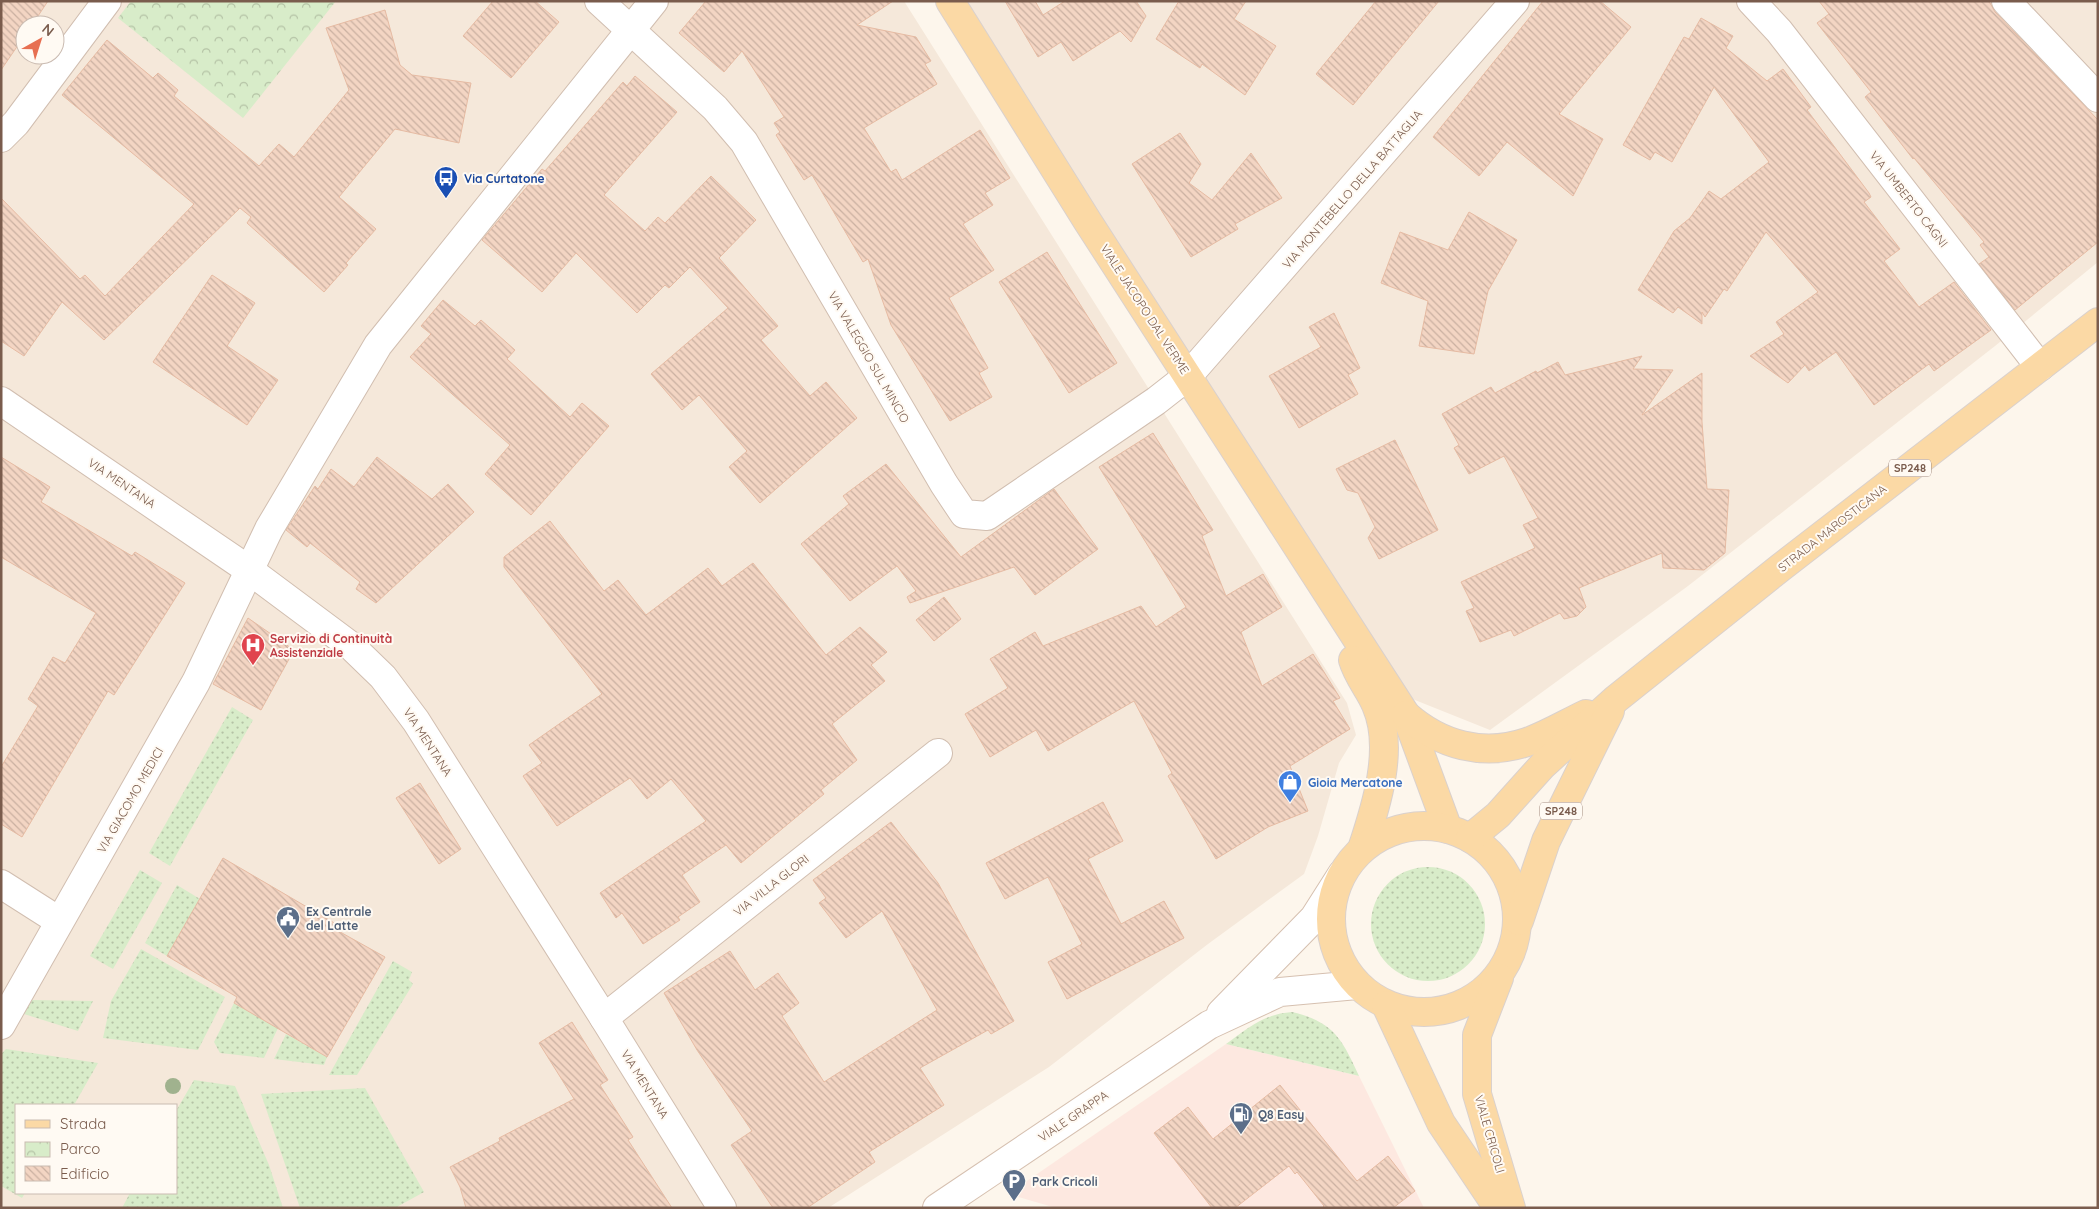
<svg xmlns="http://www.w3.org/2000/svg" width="2099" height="1209" viewBox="0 0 2099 1209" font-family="Quicksand,sans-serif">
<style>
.residential{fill:#f5e8da;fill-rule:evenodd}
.commercial{fill:#fde8e0}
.grass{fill:url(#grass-dots)}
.park{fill:url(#park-crowns)}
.building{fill:url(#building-back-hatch);stroke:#e6bba3}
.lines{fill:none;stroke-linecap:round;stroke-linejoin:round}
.minor-casing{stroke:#d1beb0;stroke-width:30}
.secondary-casing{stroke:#d6c0b0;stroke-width:30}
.primary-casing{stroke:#dad1cd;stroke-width:30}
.minor{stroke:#fff;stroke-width:28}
.secondary{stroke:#fff;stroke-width:28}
.primary{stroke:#fbd9a5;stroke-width:28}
.tree{fill:#a0b28e}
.labels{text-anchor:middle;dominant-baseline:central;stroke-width:4;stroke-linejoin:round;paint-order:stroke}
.shield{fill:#fffaf3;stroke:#a28b7f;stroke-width:1}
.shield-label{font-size:11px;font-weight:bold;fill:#7a5c4d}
.transit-label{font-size:12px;font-weight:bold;fill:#164399;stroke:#fffaf3;text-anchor:start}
.street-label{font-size:12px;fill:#7a5c4d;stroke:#fffaf3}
.health-label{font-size:12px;font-weight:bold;fill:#be3a42;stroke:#fffaf3;text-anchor:start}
.shop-label{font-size:12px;font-weight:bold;fill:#366cbe;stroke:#fffaf3;text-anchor:start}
.service-label{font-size:12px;font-weight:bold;fill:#4e5e75;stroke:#fffaf3;text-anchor:start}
</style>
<defs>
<pattern id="grass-dots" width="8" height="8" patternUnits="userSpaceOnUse" patternTransform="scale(1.25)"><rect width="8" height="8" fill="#d8ecc9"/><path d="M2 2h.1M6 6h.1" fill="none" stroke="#b4c2a5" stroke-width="1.8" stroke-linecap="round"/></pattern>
<pattern id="park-crowns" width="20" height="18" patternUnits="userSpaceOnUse" patternTransform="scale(1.25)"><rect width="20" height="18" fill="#d8ecc9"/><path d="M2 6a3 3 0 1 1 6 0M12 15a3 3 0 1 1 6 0" fill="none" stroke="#b4c2a5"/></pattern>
<pattern id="building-back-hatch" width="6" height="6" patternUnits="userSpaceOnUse" patternTransform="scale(1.25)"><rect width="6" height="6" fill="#f3d5c3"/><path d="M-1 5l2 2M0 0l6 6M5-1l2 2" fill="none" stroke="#cab0a1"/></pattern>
</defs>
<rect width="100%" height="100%" fill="#fdf6ec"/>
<g class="residential">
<path d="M 1,1 L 904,1 L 1347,703 L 1356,735 L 1339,763 L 1318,836 L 1304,874 L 1208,944 L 1049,1067 L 828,1208 L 1,1208 ZM 25,25 L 55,25 L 55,55 L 25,55 ZM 16,1105 L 176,1105 L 176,1193 L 16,1193 Z"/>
<path d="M 950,1 L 2098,1 L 2098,262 L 1995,346 L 1688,586 L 1490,730 L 1400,694 Z"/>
</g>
<path class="commercial" d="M 1226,1044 L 1359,1076 L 1424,1208 L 1056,1208 L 1008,1194 Z"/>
<g class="grass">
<path d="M 232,707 L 253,720 L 170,866 L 149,853 Z"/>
<circle cx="1428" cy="924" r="57"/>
<path d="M 140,870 L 162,883 L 113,969 L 90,956 Z"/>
<path d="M 177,885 L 200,899 L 167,956 L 145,943 Z"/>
<path d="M 141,949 L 225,997 L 198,1050 L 103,1038 L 111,1001 Z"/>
<path d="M 393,961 L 412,972 L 409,980 L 413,984 L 357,1075 L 329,1075 Z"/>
<path d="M 32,1000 L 93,1001 L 78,1031 L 24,1014 Z"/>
<path d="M 234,1003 L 278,1028 L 264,1058 L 220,1053 L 214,1042 Z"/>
<path d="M 1292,1012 C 1334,1022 1342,1039 1359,1076 L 1226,1044 C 1248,1028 1264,1014 1292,1012 Z"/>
<path d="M 286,1034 L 327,1057 L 324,1065 L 274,1059 Z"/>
<path d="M 6,1049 L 98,1063 L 74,1105 L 16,1105 L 16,1193 L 25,1193 L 22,1198 L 1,1186 L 1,1054 Z"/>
<path d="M 194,1080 L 235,1086 L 269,1165 L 283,1208 L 122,1208 L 130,1193 L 176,1193 L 176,1111 Z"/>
<path d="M 365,1088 L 424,1192 L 395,1208 L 300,1208 L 261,1094 Z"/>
</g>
<path class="park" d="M 131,1 L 336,1 L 243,118 L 118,18 Z"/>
<g class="building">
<path d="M 1,1 L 48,1 L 32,25 L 25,25 L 25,35 L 1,70 Z"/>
<path d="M 493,1 L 535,1 L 559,22 L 511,78 L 463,36 Z"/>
<path d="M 706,1 L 893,1 L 857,25 L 916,37 L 931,61 L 925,64 L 937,84 L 864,128 L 891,172 L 896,169 L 902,180 L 980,130 L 1010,178 L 985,193 L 993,205 L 963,224 L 994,270 L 949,298 L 988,368 L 979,373 L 992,397 L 950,421 L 891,325 L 868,259 L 863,262 L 812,175 L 804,180 L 776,135 L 780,132 L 774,123 L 784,117 L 742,51 L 724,72 L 679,33 Z"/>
<path d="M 1005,1 L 1035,1 L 1043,15 L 1065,1 L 1136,1 L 1146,16 L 1131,42 L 1120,31 L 1073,61 L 1061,42 L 1038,57 Z"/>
<path d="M 1179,1 L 1246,1 L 1234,19 L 1276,46 L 1245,95 L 1202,64 L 1200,68 L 1156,39 Z"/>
<path d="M 1376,1 L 1439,1 L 1353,105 L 1316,74 Z"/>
<path d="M 1543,1 L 1600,1 L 1631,27 L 1559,114 L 1603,139 L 1573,196 L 1507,142 L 1479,176 L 1433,137 Z"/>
<path d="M 1819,1 L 1989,1 L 1995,12 L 2098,120 L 2098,242 L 2015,310 L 1979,264 L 1989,257 L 1980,245 L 1984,242 L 1914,158 L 1913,159 L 1865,97 L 1871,92 L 1817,23 L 1829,14 Z"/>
<path d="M 385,10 L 400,65 L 412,75 L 471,83 L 459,143 L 395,129 L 339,197 L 376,229 L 346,263 L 348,265 L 324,292 L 247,223 L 251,217 L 240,208 L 104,340 L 62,302 L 24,356 L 1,341 L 1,198 L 80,279 L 85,275 L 105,296 L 194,204 L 62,95 L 107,40 L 153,78 L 158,73 L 178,90 L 174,96 L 259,166 L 279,144 L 294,157 L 349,90 L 326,28 Z"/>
<path d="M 1701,18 L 1733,36 L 1726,48 L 1767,81 L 1783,69 L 1811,107 L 1807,110 L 1869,193 L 1871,197 L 1864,202 L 1900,249 L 1884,261 L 1919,307 L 1954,282 L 1991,330 L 1934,371 L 1929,364 L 1874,405 L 1836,352 L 1809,371 L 1805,365 L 1788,383 L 1750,356 L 1784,334 L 1776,322 L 1818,292 L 1766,232 L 1727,291 L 1724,289 L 1705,317 L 1702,312 L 1702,324 L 1678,307 L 1673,313 L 1638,290 L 1674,231 L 1690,218 L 1709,191 L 1721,199 L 1769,162 L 1714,87 L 1672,162 L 1655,152 L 1650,160 L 1623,145 L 1684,37 L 1689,39 Z"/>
<path d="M 635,76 L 677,112 L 604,195 L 645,231 L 658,217 L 665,223 L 711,176 L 756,220 L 719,258 L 778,326 L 761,340 L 810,396 L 826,382 L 857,418 L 760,503 L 729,467 L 747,451 L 699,395 L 682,410 L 651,374 L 728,308 L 690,267 L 669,288 L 665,285 L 637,313 L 576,253 L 542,292 L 482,240 L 542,169 L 545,171 L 623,82 L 627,86 Z"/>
<path d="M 1180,133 L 1201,164 L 1189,183 L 1212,200 L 1251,153 L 1282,198 L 1235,224 L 1238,229 L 1191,257 L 1132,164 Z"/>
<path d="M 1469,212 L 1517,240 L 1488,291 L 1474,354 L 1419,346 L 1428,301 L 1381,283 L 1400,232 L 1448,250 Z"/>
<path d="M 1047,252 L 1117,363 L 1069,393 L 999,282 Z"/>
<path d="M 212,275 L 255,303 L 227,346 L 278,380 L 247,425 L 153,362 Z"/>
<path d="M 443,300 L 475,326 L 481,320 L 515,350 L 507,359 L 570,417 L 582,403 L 609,426 L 531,515 L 485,474 L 510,445 L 410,357 L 431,334 L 421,326 Z"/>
<path d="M 1334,313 L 1360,368 L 1348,375 L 1358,394 L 1299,428 L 1269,376 L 1321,347 L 1309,327 Z"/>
<path d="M 1642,356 L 1633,369 L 1673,370 L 1642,415 L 1702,373 L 1702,422 L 1707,489 L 1729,490 L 1725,553 L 1704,570 L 1663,568 L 1662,553 L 1579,588 L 1586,607 L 1577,616 L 1564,619 L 1560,613 L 1514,636 L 1511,630 L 1480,642 L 1466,611 L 1474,608 L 1461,582 L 1535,548 L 1523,525 L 1538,518 L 1504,456 L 1469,474 L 1454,448 L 1459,445 L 1442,414 L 1491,387 L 1495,393 L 1536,371 L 1537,373 L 1558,362 L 1565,375 Z"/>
<path d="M 1153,433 L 1213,530 L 1202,536 L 1226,596 L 1263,574 L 1282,607 L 1241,632 L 1262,686 L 1313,654 L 1340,698 L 1333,701 L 1350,729 L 1290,766 L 1308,811 L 1268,827 L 1216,859 L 1168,776 L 1172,773 L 1134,701 L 1048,751 L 1036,730 L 990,757 L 965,714 L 1008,688 L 990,659 L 1035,632 L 1043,646 L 1141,606 L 1156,627 L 1186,607 L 1099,467 Z"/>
<path d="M 1395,440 L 1438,530 L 1379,559 L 1368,538 L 1375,527 L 1358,493 L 1347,490 L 1336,469 Z"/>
<path d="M 1,457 L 50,487 L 41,502 L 132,556 L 135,552 L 185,583 L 114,695 L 108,691 L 22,837 L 1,824 L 1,767 L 38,706 L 28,699 L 53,657 L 65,663 L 96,613 L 1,557 Z"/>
<path d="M 377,457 L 432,499 L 448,484 L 474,512 L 376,603 L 356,589 L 360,582 L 310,543 L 307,547 L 286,530 L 315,486 L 318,489 L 331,469 L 354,487 Z"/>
<path d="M 886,464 L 961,557 L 1054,489 L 1098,549 L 1035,595 L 1014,567 L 910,603 L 907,597 L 916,591 L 897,566 L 850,601 L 801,544 L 849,504 L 843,496 Z"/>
<path d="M 550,521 L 604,591 L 618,580 L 646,615 L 708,568 L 722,586 L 753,563 L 826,655 L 860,627 L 887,652 L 871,665 L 885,681 L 832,724 L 857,760 L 821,790 L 824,794 L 741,863 L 726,845 L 682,875 L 700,902 L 678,917 L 680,920 L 643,944 L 622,913 L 616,918 L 600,893 L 706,821 L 671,779 L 647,799 L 630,778 L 557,826 L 523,776 L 542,763 L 529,745 L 602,694 L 504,567 L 504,557 Z"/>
<path d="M 944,597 L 961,619 L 934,641 L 916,620 Z"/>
<path d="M 248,618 L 294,650 L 261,710 L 213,684 Z"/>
<path d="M 420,783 L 461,849 L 439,864 L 396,798 Z"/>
<path d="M 1103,802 L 1123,841 L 1088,859 L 1121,924 L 1164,901 L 1184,938 L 1067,999 L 1048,962 L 1082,944 L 1048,877 L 1005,899 L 986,863 Z"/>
<path d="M 891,822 L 938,883 L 1014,1021 L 991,1034 L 988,1030 L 920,1068 L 944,1105 L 869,1152 L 875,1162 L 807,1208 L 773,1208 L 731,1145 L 752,1131 L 697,1050 L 664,993 L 730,951 L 755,990 L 778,973 L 799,1003 L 782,1016 L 824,1082 L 937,1010 L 882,911 L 846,938 L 819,903 L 826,898 L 813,880 Z"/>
<path d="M 223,858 L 336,924 L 333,928 L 385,957 L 327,1057 L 234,1003 L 237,997 L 167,956 Z"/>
<path d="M 572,1022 L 608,1080 L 600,1085 L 633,1137 L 628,1140 L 672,1208 L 466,1208 L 460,1187 L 450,1167 L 500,1141 L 499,1138 L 574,1099 L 539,1043 Z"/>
<path d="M 1280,1085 L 1357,1181 L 1388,1156 L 1415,1191 L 1393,1208 L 1322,1208 L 1324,1206 L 1297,1172 L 1295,1174 L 1289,1166 L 1235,1208 L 1212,1208 L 1154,1133 L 1188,1107 L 1213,1139 Z"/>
</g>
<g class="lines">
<g class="minor-casing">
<g id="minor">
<path d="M 599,1 L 715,108 L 744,142 L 944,484 L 964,514 L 987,516 L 1156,401 L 1188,376 L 1515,1"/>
<path d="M 1751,1 L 1779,31 L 2040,367"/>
<path d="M 2006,1 L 2098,98"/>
<path d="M 1,138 L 16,123 L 107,1"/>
<path d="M 1,401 L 249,570 L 351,646 L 383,677 L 416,721 L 604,1018 L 722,1208"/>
<path d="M 1,884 L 59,921"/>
<path d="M 604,1018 L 938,753"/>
<path d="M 1,1025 L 196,682 L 269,529 L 378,345 L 654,1"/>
</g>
</g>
<g class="secondary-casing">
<g id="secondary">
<path d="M 1221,1013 L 1314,918 L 1342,874"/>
<path d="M 937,1208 L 1209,1025 L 1280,992 L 1357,985"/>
</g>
</g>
<g class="primary-casing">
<g id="primary">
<path d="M 950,1 L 1088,222 L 1406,715 L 1448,829"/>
<path d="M 1353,660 C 1358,677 1370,690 1376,705 C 1395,748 1376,807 1362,849"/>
<path d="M 1406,715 C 1440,745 1483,757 1527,742 C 1547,735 1567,723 1586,714"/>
<circle cx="1424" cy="919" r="93"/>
<path d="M 1470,838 L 1498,815 L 1543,765 L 1616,699 L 1780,568 L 2098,322"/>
<path d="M 1519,921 L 1546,841 L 1610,711"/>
<path d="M 1499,978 L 1477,1035 L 1477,1094 L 1511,1208"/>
<path d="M 1386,1005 L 1441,1123 L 1498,1208"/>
</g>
</g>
<use href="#minor" class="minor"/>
<use href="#secondary" class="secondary"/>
<use href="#primary" class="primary"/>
</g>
<circle class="tree" cx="173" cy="1086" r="8"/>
<defs>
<g id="bus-pin" transform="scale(1.25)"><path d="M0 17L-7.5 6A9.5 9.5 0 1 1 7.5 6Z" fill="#1a4fb4" stroke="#fffaf3"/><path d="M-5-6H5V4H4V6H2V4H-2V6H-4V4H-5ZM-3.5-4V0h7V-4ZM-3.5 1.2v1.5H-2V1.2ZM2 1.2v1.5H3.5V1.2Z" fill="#fff"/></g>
<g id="hospital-pin" transform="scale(1.25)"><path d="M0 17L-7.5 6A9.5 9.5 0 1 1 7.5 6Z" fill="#e0444e" stroke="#fffaf3"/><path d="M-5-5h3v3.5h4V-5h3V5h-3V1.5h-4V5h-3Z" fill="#fff"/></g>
<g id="shop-pin" transform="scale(1.25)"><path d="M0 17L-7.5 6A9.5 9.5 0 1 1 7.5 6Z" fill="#3f7fe0" stroke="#fffaf3"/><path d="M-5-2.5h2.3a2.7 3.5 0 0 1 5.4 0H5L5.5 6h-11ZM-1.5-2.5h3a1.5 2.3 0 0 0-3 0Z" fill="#fff"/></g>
<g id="civic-pin" transform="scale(1.25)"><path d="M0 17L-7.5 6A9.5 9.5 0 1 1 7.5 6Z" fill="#5c6f8a" stroke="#fffaf3"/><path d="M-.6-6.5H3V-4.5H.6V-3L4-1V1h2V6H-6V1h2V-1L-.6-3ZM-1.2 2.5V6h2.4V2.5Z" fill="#fff"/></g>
<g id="fuel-pin" transform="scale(1.25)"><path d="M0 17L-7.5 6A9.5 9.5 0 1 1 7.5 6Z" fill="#5c6f8a" stroke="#fffaf3"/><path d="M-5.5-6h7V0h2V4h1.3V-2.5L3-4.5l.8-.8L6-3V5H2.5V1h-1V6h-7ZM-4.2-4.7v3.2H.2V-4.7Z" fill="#fff"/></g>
<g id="parking-pin" transform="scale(1.25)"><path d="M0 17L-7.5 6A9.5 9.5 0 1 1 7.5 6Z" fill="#5c6f8a" stroke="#fffaf3"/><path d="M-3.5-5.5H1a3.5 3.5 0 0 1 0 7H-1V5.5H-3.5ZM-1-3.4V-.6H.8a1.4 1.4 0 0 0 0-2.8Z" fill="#fff"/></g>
</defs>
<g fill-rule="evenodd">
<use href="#bus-pin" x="446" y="178"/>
<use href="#hospital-pin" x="253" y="645"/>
<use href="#shop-pin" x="1290" y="782"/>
<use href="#civic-pin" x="288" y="918"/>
<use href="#fuel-pin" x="1241" y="1114"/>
<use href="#parking-pin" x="1014" y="1181"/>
</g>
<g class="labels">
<g class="shield">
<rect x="1889" y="459.5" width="42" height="17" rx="4"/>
<rect x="1540" y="802.5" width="42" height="17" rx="4"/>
</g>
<g class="shield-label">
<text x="1910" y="468">SP248</text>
<text x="1561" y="811">SP248</text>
</g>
<g class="transit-label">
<text x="464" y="178">Via Curtatone</text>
</g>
<g class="street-label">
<text transform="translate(1352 189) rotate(-49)">VIA MONTEBELLO DELLA BATTAGLIA</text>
<text transform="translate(1909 199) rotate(52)">VIA UMBERTO CAGNI</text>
<text transform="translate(1145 309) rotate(57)">VIALE JACOPO DAL VERME</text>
<text transform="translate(869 357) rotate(60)">VIA VALEGGIO SUL MINCIO</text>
<text transform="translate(122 483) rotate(34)">VIA MENTANA</text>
<text transform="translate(1832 528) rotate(-38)">STRADA MAROSTICANA</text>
<text transform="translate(428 742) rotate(57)">VIA MENTANA</text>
<text transform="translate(130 800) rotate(-60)">VIA GIACOMO MEDICI</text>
<text transform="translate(771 885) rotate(-38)">VIA VILLA GLORI</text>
<text transform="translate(645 1084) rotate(58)">VIA MENTANA</text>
<text transform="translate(1073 1116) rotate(-34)">VIALE GRAPPA</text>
<text transform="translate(1490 1134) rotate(74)">VIALE CRICOLI</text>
</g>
<g class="health-label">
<text x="270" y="638">Servizio di Continuità<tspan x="270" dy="14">Assistenziale</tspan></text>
</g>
<g class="shop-label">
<text x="1308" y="782">Gioia Mercatone</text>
</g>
<g class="service-label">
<text x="306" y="911">Ex Centrale<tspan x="306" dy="14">del Latte</tspan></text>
<text x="1258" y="1114">Q8 Easy</text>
<text x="1032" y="1181">Park Cricoli</text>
</g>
</g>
<rect width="2099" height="1209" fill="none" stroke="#7a5c4d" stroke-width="5"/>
<rect x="15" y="1104" width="162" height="90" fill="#fffaf3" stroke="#cabbb1"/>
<rect x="25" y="1120" width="25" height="8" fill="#fbd9a5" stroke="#cabbb1"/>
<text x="60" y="1129" font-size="15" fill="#7a5c4d">Strada</text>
<rect x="25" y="1142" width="25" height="15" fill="url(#park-crowns)" stroke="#cabbb1"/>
<text x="60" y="1154" font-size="15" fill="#7a5c4d">Parco</text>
<rect x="25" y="1166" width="25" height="15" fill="url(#building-back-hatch)" stroke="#cabbb1"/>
<text x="60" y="1179" font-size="15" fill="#7a5c4d">Edificio</text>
<g transform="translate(40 40) rotate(39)"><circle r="24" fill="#fffaf3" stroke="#cabbb1"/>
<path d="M0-4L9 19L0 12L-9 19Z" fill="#e76f51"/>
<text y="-8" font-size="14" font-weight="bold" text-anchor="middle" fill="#7a5c4d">N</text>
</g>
</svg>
